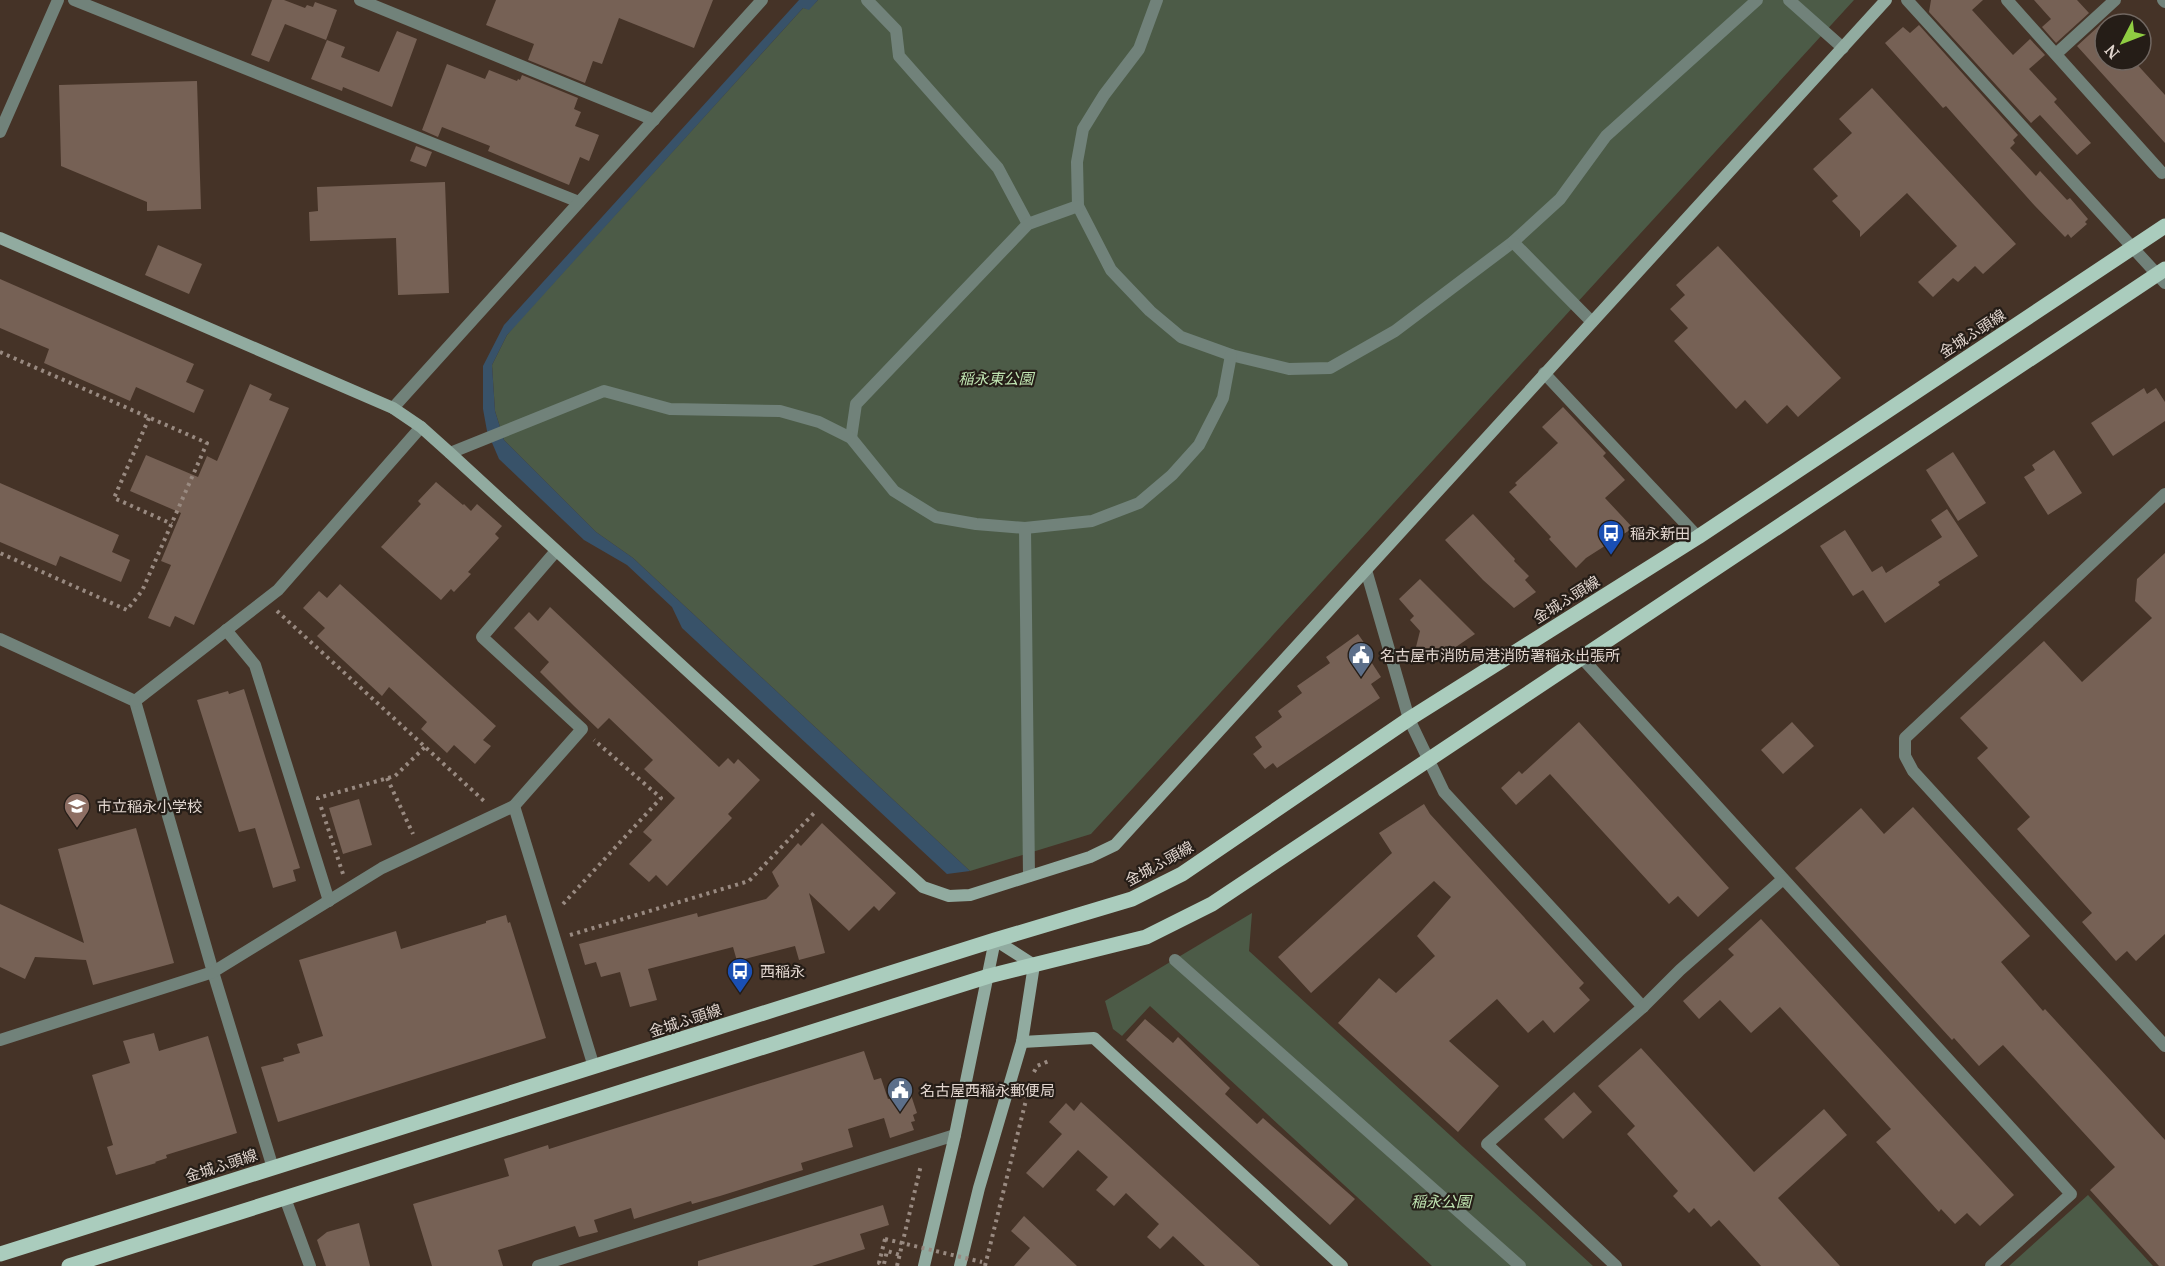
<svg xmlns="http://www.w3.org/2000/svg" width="2165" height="1266" viewBox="0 0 2165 1266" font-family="'PT Serif','Noto Sans JP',serif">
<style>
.green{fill:#4c5b47}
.water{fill:#385269}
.building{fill:#766155}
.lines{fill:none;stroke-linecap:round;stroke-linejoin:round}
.path{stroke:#998a81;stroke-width:4;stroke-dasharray:3 4.5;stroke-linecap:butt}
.lane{stroke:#71827a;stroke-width:12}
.street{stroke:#71827a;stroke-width:12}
.secondary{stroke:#91aba0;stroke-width:12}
.primary{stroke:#aaccbd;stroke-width:15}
.path-bridge{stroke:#998a81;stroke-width:4;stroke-dasharray:3 4.5;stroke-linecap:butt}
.labels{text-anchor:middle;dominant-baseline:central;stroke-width:4.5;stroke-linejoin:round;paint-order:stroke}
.street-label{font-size:15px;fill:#e2d6cf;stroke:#251d17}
.park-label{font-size:15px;font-style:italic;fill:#c0e5b2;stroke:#251d17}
.poi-label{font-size:15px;fill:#e2d6cf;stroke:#251d17;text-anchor:start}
</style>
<rect width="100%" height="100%" fill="#453327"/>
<g class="green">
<path d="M 818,0 L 1854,0 L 1091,834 L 970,871 L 633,558 L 596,532 L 504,440 L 495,411 L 492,365 L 507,335 L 517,323 L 803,8 L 809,9 Z"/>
<path d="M 1252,913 L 1249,951 L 1593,1266 L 1432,1266 L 1150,1006 L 1122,1036 L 1113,1029 L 1105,1001 Z"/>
<path d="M 2088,1195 L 2153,1266 L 2009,1266 Z"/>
</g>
<path class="water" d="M 799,0 L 818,0 L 809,10 L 803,8 L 507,335 L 492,365 L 495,411 L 504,440 L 596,532 L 633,558 L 970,871 L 947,874 L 682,628 L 672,607 L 627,565 L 584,540 L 499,459 L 487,431 L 483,409 L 483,366 L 504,325 Z"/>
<g class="building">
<path d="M 272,0 L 284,0 L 305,8 L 307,5 L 313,7 L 315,2 L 337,10 L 326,40 L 285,24 L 269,62 L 251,55 Z"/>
<path d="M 496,0 L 713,0 L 694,48 L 619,18 L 602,64 L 593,61 L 585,83 L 528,60 L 534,44 L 486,25 Z"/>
<path d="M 1931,0 L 1983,0 L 1972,10 L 2013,55 L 2030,39 L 2045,55 L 2029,69 L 2057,99 L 2054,102 L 2091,143 L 2077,155 L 2040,115 L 2031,123 L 1929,12 Z"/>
<path d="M 2034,0 L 2077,0 L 2089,13 L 2056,43 L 2042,27 L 2051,19 Z"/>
<path d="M 1919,25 L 2018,135 L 2013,140 L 2015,143 L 2010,148 L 2036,176 L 2040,171 L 2067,200 L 2070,198 L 2088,219 L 2085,222 L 2087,224 L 2071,238 L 2068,234 L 2065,237 L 2035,206 L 1946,106 L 1943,108 L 1885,43 L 1903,27 L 1910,33 Z"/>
<path d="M 2100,25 L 2105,31 L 2105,60 L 2133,60 L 2165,95 L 2165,143 L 2077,46 Z"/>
<path d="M 397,31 L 417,39 L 392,107 L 343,87 L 342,91 L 311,79 L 327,40 L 345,47 L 341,57 L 379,72 Z"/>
<path d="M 447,64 L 485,79 L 489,70 L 517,81 L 518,79 L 520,80 L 522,75 L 578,98 L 574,109 L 581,112 L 575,126 L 599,135 L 589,161 L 580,157 L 569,185 L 488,151 L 490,146 L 442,127 L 438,137 L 422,130 Z"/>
<path d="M 197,81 L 201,209 L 147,211 L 147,202 L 61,166 L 59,85 Z"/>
<path d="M 1872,88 L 2016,244 L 1983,274 L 1975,266 L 1958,282 L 1953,278 L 1933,297 L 1918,282 L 1957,246 L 1907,193 L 1860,237 L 1860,231 L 1832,201 L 1838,196 L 1813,169 L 1852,133 L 1839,119 Z"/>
<path d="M 416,146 L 432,152 L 426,167 L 410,161 Z"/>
<path d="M 445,182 L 449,293 L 398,295 L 396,238 L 310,241 L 309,212 L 318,211 L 317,187 Z"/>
<path d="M 158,245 L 202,264 L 189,294 L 145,275 Z"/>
<path d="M 1718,246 L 1841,378 L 1798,417 L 1787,405 L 1767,424 L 1745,400 L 1736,409 L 1674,341 L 1688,328 L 1670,309 L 1685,295 L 1676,285 Z"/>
<path d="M 0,279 L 194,364 L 186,382 L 204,390 L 194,413 L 136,387 L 130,401 L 44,363 L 49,349 L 0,328 Z"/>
<path d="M 250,384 L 272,394 L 269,400 L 289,408 L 194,625 L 175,616 L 170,627 L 148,618 L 171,565 L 161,561 L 181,513 L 130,491 L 146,455 L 198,477 L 207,456 L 217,461 Z"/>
<path d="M 2144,388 L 2147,394 L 2156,388 L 2165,402 L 2165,421 L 2113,456 L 2091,423 Z"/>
<path d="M 1563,407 L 1606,453 L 1603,456 L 1625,480 L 1605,498 L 1633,528 L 1586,558 L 1576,568 L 1549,539 L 1551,537 L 1509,492 L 1517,485 L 1515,483 L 1558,443 L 1542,427 Z"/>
<path d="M 2054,450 L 2082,493 L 2048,515 L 2024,477 L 2035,470 L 2032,465 Z"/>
<path d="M 1953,452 L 1986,503 L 1958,521 L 1926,470 Z"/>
<path d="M 436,482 L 463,505 L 464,504 L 471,511 L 477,504 L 502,526 L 495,534 L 499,538 L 468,572 L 471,574 L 454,592 L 451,589 L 441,600 L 381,547 L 421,504 L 418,501 Z"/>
<path d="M 0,483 L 119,535 L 112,552 L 130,560 L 121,582 L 60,556 L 56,566 L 0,542 Z"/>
<path d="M 1947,509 L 1978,556 L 1938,582 L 1940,585 L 1885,623 L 1863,590 L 1853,596 L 1820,546 L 1845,530 L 1872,572 L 1882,566 L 1886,573 L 1942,537 L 1931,520 Z"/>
<path d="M 1473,514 L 1515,559 L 1514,561 L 1529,576 L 1525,580 L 1536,592 L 1514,608 L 1483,580 L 1445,540 Z"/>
<path d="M 2165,553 L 2165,934 L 2136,961 L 2127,951 L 2116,961 L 2082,922 L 2092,913 L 2017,829 L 2030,817 L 1977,758 L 1988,748 L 1960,718 L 2044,641 L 2082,682 L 2152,618 L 2135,601 L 2137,579 Z"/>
<path d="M 1420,579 L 1475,634 L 1435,661 L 1415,651 L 1420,631 L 1410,620 L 1414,616 L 1399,599 Z"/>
<path d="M 340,584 L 496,726 L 483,740 L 491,746 L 475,764 L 454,745 L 447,753 L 421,729 L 427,722 L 389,687 L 382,696 L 317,636 L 325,628 L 303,608 L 319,591 L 327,598 Z"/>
<path d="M 550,607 L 719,767 L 728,758 L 734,764 L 738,759 L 760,780 L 728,814 L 732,818 L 667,886 L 656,875 L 649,882 L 629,864 L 652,840 L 643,832 L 675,798 L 644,769 L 653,760 L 609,718 L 598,729 L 574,706 L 540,672 L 549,662 L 514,628 L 529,612 L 538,621 Z"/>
<path d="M 1358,634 L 1374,657 L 1370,660 L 1381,677 L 1371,684 L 1380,698 L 1277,768 L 1273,763 L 1265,769 L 1253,754 L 1262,747 L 1255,737 L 1282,717 L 1278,711 L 1302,693 L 1297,686 L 1330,663 L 1326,657 Z"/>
<path d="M 244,689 L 300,868 L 293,870 L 296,881 L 273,888 L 255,828 L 239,832 L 197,700 L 228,691 L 229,694 Z"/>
<path d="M 1579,722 L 1729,888 L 1698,917 L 1678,896 L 1669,904 L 1550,774 L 1516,805 L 1501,788 L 1519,771 L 1522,774 Z"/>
<path d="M 1792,722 L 1814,746 L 1783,774 L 1761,750 Z"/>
<path d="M 359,799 L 372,845 L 343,854 L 329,808 Z"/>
<path d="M 1424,804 L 1430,814 L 1584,983 L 1579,988 L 1590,1000 L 1554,1033 L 1543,1020 L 1528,1033 L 1497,999 L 1449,1041 L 1499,1086 L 1458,1132 L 1338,1023 L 1379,978 L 1396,993 L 1435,956 L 1417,936 L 1451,897 L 1434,881 L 1311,993 L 1278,957 L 1392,853 L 1379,833 Z"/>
<path d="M 1913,807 L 2030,936 L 2001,962 L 2043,1011 L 2045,1009 L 2165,1140 L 2165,1266 L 2159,1266 L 2090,1190 L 2115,1167 L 2003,1045 L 1979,1066 L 1954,1038 L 1952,1040 L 1795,868 L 1861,808 L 1884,834 Z"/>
<path d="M 822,823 L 896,893 L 879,911 L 874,906 L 849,931 L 809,893 L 825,953 L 799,960 L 795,946 L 737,961 L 733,947 L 648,969 L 657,1000 L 630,1007 L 620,972 L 601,977 L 596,962 L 585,965 L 579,944 L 697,913 L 698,917 L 766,899 L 779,886 L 772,872 L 798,843 L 801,846 Z"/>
<path d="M 136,828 L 174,963 L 93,985 L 86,960 L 35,957 L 25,979 L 0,967 L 0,904 L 84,943 L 58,849 Z"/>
<path d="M 506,915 L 508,923 L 510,922 L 546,1038 L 278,1122 L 261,1067 L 284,1061 L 283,1058 L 300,1053 L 297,1044 L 323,1036 L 299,960 L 396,931 L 401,949 L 486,923 L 486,921 Z"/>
<path d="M 1761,919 L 2014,1195 L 1980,1226 L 1967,1213 L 1955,1224 L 1941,1209 L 1939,1212 L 1876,1142 L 1891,1129 L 1780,1007 L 1751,1033 L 1720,1000 L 1699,1019 L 1683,1001 L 1734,955 L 1728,949 Z"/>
<path d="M 1145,1019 L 1173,1043 L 1178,1037 L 1230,1088 L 1225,1094 L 1257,1124 L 1263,1118 L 1355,1199 L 1330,1225 L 1126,1040 Z"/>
<path d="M 154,1033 L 159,1051 L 208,1036 L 237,1133 L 166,1155 L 167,1158 L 155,1162 L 156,1163 L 116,1175 L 107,1147 L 113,1145 L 92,1075 L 130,1063 L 123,1041 Z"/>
<path d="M 1641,1048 L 1754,1172 L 1824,1109 L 1847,1135 L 1778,1198 L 1840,1266 L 1761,1266 L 1719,1220 L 1711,1227 L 1694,1208 L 1689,1213 L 1673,1196 L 1678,1191 L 1627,1134 L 1635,1126 L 1598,1086 Z"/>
<path d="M 864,1051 L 874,1080 L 881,1078 L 888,1099 L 910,1092 L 917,1113 L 913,1115 L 915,1121 L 911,1122 L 914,1130 L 890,1138 L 884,1118 L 848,1129 L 853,1147 L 801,1163 L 803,1170 L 720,1196 L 692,1204 L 691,1201 L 634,1219 L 631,1208 L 594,1220 L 598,1232 L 579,1237 L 575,1226 L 498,1250 L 503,1266 L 432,1266 L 413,1204 L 509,1176 L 504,1159 L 548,1145 L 549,1149 Z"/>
<path d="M 1574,1092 L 1592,1112 L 1563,1139 L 1544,1119 Z"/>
<path d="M 1081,1102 L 1260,1266 L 1205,1266 L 1173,1236 L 1160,1249 L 1147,1237 L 1159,1224 L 1126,1193 L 1114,1206 L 1096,1190 L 1108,1177 L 1078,1150 L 1043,1188 L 1026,1173 L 1062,1134 L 1049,1122 L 1066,1103 L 1074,1111 Z"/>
<path d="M 883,1205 L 889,1225 L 860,1234 L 865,1249 L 812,1266 L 698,1266 L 698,1261 Z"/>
<path d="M 1024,1216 L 1077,1266 L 1014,1266 L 1030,1248 L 1011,1231 Z"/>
<path d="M 359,1223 L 370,1266 L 326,1266 L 317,1240 L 327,1232 Z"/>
</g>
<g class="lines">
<g class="path">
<path d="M 0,352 L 207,443 L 142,591 L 127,610 L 0,553"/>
<path d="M 149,418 L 114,498 L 172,524"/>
<path d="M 277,611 L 484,801"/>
<path d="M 387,778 L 413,834"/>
<path d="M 318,800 L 318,798 L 395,776 L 425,747"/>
<path d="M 321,807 L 343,874"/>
<path d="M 563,904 L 661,798 L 594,740"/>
<path d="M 570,935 L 749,881 L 816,811"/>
<path d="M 1034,1072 L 1037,1066 L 1051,1060"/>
<path d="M 885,1239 L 879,1263 L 884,1264 L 887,1251 L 900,1255"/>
<path d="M 897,1266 L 921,1165"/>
<path d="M 985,1266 L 1027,1096"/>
</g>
<g class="lane">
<path d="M 867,0 L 896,30 L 899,56 L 998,168 L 1028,224"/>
<path d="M 1157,0 L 1139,49 L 1104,95 L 1083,129 L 1077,162 L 1078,206 L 1111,270 L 1150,311 L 1181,337 L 1231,355 L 1289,369 L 1330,368 L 1395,331 L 1513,242 L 1560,199 L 1606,136 L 1757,0"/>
<path d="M 1789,0 L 1843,48"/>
<path d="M 2007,0 L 2162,173"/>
<path d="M 2163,0 L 2165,2"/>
<path d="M 2056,54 L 2115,0"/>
<path d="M 1513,242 L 1592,322"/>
<path d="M 2133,248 L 2165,283"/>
<path d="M 851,438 L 856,404 L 1028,224 L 1078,206"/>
<path d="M 450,453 L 604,391 L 670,409 L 780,411 L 819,422 L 851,438 L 894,491 L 936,517 L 976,524 L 1025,528 L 1092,521 L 1139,503 L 1172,475 L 1199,445 L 1223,398 L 1231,355"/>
<path d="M 2165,494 L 1905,738 L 1905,756 L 1913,771 L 2165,1046"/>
<path d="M 1025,528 L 1029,876"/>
<path d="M 226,630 L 255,665 L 329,901"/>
<path d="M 514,806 L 582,729 L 482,637 L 556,551"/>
<path d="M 1175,960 L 1520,1266"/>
</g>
<g class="street">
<path d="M 74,0 L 579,202"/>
<path d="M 360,0 L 654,120"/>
<path d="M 1907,0 L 2133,248"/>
<path d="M 0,132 L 58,0"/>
<path d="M 1544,373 L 1698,537"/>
<path d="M 393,408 L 762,0"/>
<path d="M 1366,570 L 1409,719 L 1444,792 L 1643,1007"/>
<path d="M 0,639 L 135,701 L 213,972 L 273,1168"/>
<path d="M 1581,657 L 2071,1194 L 1991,1266"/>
<path d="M 135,701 L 278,590 L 421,427"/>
<path d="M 0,1040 L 213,972 L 382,868 L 514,806 L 594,1067"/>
<path d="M 285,1198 L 310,1266"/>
<path d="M 538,1266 L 955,1135"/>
<path d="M 1616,1266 L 1487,1144 L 1643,1007 L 1680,970 L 1783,879"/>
</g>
<g class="secondary">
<path d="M 0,238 L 393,408 L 421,427 L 450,453 L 923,887 L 949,896 L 970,895 L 1090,857 L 1115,845 L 1886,0"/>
<path d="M 1022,1042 L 1094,1038 L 1342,1266"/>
<path d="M 924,1266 L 955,1135 L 995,940 L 1034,965 L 1022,1042 L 979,1188 L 960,1266"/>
</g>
<g class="primary">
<path d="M 0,1254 L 995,940 L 1132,899 L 1182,874 L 1409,719 L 1698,537 L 2165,226"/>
<path d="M 69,1266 L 989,976 L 1146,937 L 1212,904 L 2165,269"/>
</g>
<path class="path-bridge" d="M 885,1239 L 982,1262"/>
</g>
<defs>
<g id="bus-pin" transform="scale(1.35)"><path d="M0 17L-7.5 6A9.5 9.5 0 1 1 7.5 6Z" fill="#1a4fb4" stroke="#251d17"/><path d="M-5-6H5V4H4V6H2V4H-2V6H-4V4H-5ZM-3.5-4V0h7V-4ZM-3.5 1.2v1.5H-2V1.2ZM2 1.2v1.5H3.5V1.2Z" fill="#fff"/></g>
<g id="civic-pin" transform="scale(1.35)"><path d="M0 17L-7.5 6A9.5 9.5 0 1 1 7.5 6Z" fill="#5c6f8a" stroke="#251d17"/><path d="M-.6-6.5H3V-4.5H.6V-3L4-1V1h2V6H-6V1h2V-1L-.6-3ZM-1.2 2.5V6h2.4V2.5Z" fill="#fff"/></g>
<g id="school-pin" transform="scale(1.35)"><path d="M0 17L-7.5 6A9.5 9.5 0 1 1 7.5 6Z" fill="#8d6e63" stroke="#251d17"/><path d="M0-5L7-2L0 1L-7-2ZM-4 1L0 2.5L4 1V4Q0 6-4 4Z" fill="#fff"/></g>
</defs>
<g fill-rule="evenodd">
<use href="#bus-pin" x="1611" y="533"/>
<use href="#civic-pin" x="1361" y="655"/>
<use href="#school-pin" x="77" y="806"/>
<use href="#bus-pin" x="740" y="971"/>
<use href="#civic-pin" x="900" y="1090"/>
</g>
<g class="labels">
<g class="street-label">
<text transform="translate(1972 333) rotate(-33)">金城ふ頭線</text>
<text transform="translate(1566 599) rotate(-32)">金城ふ頭線</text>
<text transform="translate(1159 863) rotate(-29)">金城ふ頭線</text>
<text transform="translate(685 1020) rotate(-18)">金城ふ頭線</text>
<text transform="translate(221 1165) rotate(-18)">金城ふ頭線</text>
</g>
<g class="park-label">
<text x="996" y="378">稲永東公園</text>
<text x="1441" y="1201">稲永公園</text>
</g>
<g class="poi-label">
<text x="1630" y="533">稲永新田</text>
<text x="1380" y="655">名古屋市消防局港消防署稲永出張所</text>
<text x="97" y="806">市立稲永小学校</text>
<text x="760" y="971">西稲永</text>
<text x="920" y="1090">名古屋西稲永郵便局</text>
</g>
</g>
<g transform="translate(2123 42) rotate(228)"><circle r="28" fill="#251d17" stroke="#716761" stroke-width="1.5"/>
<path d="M0-4.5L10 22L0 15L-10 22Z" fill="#8fcd42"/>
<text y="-9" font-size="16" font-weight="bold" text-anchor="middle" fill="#e2d6cf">N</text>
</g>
</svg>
